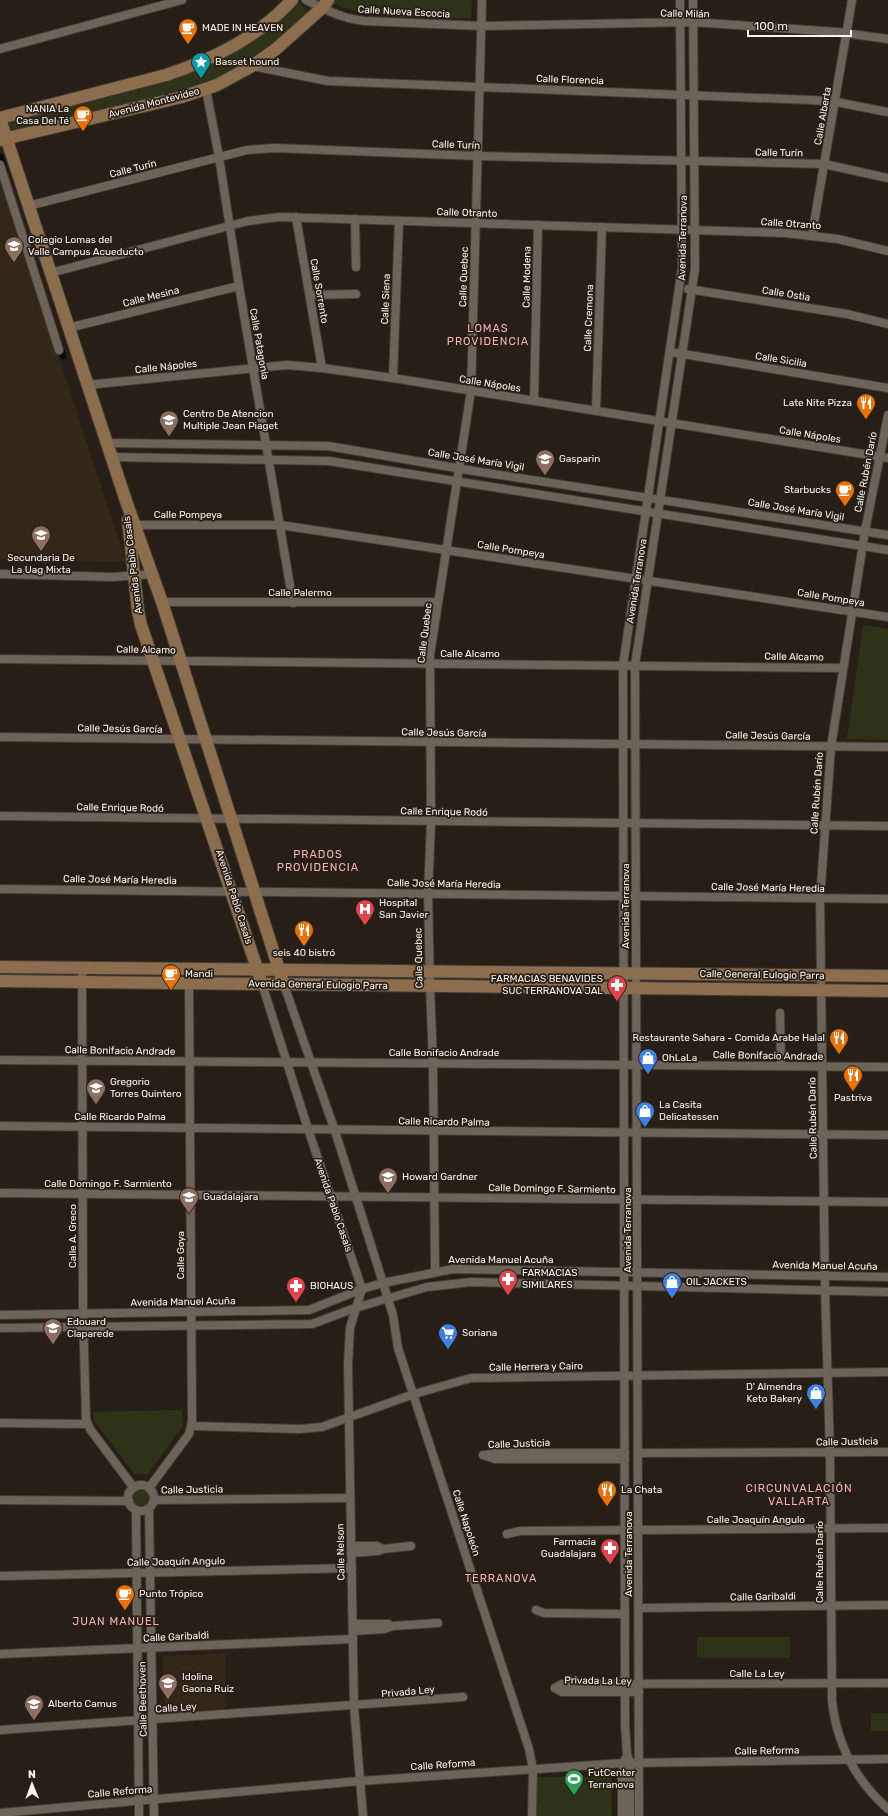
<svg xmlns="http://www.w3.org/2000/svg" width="888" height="1816" viewBox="0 0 888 1816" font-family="Rubik,sans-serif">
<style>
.built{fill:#332719}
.green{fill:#2e3217}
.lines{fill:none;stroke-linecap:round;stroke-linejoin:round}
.canal{stroke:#000e10;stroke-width:7}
.street-casing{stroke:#423c36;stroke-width:10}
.secondary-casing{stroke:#423c36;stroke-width:14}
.street{stroke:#6d6359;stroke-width:8}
.secondary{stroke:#8c6d4e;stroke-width:12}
.labels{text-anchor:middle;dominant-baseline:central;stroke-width:3.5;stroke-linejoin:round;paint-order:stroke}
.street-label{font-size:10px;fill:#f9f3ed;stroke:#271f16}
.poi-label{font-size:10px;fill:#f9f3ed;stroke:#271f16;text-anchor:start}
.neighbourhood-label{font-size:11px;letter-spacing:1px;fill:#f8b3ba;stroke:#271f16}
</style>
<rect width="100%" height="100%" fill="#271f16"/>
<g class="built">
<path d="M 0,173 L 57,352 L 126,562 L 0,559 Z"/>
<path d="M 225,1653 L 226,1711 L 165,1714 L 163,1656 Z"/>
</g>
<g class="green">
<path d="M 296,0 L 309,13 L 276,44 L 209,84 L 10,136 L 3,119 L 204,63 Z"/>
<path d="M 334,0 L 472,0 L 471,18 L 410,18 L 360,13 L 331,3 Z"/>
<path d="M 863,625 L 888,629 L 888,740 L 847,739 Z"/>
<path d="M 182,1410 L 183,1426 L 148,1474 L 135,1474 L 94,1421 L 94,1412 Z"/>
<circle cx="142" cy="1498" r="9"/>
<rect x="697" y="1637" width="93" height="21"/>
<rect x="871" y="1713" width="17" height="18"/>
<path d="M 611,1776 L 612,1816 L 535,1816 L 537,1777 Z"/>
</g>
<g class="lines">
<g class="canal">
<path d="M 0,157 L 4,170"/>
<path d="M 59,344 L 63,356"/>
</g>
<g class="street-casing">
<g id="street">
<path d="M 306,0 C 326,10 343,19 365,21 L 482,26 L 693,22 L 837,32 L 888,39"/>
<path d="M 0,49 L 182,0"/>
<path d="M 252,66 L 328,81 L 811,100 L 836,102 L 888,112"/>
<path d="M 206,89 L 219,157 L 239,286 L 293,603"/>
<path d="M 0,165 L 59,350"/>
<path d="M 28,206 L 247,150 L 275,148 L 478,156 L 824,164 L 888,178"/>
<path d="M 296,217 L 322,368"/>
<path d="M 355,219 L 356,267"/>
<path d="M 812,235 L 852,0"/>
<path d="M 50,273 L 248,221 L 279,217 L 785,233 L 838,239 L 888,251"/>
<path d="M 688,289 L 847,314 L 888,324"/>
<path d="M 310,295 L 356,294"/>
<path d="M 68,328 L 239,286"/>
<path d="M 671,352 L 888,388"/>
<path d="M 393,378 L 399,221"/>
<path d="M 87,385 L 287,365 L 322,368 L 393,378 L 888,458"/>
<path d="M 534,401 L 538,225"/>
<path d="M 596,410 L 602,227"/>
<path d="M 888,415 L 865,531 L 831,747 L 820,899 L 825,1290 L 830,1453 L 832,1701 C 837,1745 855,1780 888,1809"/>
<path d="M 107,443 L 328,446 L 474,471 L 888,535"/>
<path d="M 111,457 L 329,461 L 888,550"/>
<path d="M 130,525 L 280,525 L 888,617"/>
<path d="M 0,574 L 113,577 L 152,574"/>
<path d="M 162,602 L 438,602"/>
<path d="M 0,659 L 843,668"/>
<path d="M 0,737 L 888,747"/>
<path d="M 0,816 L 888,826"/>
<path d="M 0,889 L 888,899"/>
<path d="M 82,968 L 83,1314 L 86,1419 L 90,1429 L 134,1488"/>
<path d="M 262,984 L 308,1129 L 362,1289 L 350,1328 L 348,1364 L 354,1706 L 363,1816"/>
<path d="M 284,985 L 335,1131 L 383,1283 L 393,1315 L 398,1348 L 529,1749 L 533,1769 L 532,1816"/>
<path d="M 780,1013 L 781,1066"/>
<path d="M 0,1060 L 888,1067"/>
<path d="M 0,1126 L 888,1135"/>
<path d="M 0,1193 L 888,1202"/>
<path d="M 435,1271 L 433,1063 L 430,986 L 428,894 L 431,822 L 430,655 L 471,391 L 482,0"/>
<path d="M 0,1315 L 309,1310 L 362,1289 L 383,1283 L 453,1269 L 888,1277"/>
<path d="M 0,1328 L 312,1324 L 355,1308 L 427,1287 L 471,1282 L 888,1292"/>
<path d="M 0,1423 L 87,1424"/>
<path d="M 192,1426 L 299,1429 L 322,1427 L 414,1394 L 471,1378 L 888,1372"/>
<path d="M 639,1453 L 888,1452"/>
<path d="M 483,1455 L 495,1459 L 625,1459"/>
<path d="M 486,1455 L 496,1453 L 625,1453"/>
<circle cx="141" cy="1498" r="13"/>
<path d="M 149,1488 L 189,1434 L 192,1421 L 189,983"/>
<path d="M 0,1500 L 129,1501"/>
<path d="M 154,1500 L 350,1498"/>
<path d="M 149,1509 L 154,1816"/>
<path d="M 136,1510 L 139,1816"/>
<path d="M 507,1534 L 520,1531 L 888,1528"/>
<path d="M 351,1546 L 377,1546 L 383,1549 L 411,1546"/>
<path d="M 351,1553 L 378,1551 L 383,1549"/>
<path d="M 0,1576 L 352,1568"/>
<path d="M 639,1608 L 888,1605"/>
<path d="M 536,1610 L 544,1613 L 625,1614"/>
<path d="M 353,1624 L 388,1624"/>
<path d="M 353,1631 L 384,1629 L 393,1626 L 438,1623"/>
<path d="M 0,1654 L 353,1639"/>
<path d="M 555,1688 L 562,1684 L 888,1683"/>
<path d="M 555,1688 L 562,1692 L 639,1692"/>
<path d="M 0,1730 L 463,1697"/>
<path d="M 0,1813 L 360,1781 L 624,1763 L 888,1759"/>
<path d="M 622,1816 L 622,1777 L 625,1759"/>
<path d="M 630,1816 L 630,1763 L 627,1754 L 625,1724 L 623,665 L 682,268 L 680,0"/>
<path d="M 639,1816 L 635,665 L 695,269 L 693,0"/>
</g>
</g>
<g class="secondary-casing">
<g id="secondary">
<path d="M 0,118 L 166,75 C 214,59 258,37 292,0"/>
<path d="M 0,119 L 126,501 L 162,602 L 284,985"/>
<path d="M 0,140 L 182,97 L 217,85 L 252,66 L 276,49 L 322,8 L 328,0"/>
<path d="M 128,520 L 138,611 L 141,625 L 260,977"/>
<path d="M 0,967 L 888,976"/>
<path d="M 0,981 L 888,991"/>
</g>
</g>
<use href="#street" class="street"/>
<use href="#secondary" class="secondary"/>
</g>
<defs>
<g id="cafe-pin" transform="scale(1)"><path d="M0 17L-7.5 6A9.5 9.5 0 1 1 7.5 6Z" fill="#e8710a" stroke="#271f16"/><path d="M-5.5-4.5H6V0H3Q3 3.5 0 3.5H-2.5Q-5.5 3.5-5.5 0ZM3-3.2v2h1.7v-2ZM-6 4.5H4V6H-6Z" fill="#fff"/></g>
<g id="sight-pin" transform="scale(1)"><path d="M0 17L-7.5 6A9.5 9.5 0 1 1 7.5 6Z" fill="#0f9aa8" stroke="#271f16"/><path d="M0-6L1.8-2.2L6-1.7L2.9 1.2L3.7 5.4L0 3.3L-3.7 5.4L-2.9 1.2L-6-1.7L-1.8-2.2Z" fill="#fff"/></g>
<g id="school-pin" transform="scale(1)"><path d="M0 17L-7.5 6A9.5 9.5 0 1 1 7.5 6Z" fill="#8d6e63" stroke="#271f16"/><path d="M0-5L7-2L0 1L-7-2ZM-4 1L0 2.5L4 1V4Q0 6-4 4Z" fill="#fff"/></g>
<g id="restaurant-pin" transform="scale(1)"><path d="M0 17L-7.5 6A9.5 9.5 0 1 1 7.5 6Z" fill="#e8710a" stroke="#271f16"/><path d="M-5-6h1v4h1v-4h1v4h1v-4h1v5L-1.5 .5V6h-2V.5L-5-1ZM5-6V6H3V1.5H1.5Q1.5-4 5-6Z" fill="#fff"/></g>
<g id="hospital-pin" transform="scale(1)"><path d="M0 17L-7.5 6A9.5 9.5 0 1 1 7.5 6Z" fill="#e0444e" stroke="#271f16"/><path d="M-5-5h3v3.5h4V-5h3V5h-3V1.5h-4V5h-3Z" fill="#fff"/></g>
<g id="pharmacy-pin" transform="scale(1)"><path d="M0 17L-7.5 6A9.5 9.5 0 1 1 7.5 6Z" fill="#e0444e" stroke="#271f16"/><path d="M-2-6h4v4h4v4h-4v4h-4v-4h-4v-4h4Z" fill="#fff"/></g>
<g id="shop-pin" transform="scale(1)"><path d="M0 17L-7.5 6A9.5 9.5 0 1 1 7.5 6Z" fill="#3f7fe0" stroke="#271f16"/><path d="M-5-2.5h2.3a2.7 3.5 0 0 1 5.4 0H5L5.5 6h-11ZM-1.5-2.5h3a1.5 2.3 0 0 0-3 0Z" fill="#fff"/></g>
<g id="supermarket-pin" transform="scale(1)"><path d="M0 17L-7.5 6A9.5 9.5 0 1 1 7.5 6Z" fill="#3f7fe0" stroke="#271f16"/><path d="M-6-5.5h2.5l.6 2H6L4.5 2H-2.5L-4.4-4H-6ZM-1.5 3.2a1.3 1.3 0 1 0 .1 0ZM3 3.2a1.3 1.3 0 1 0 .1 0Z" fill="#fff"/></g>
<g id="stadium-pin" transform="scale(1)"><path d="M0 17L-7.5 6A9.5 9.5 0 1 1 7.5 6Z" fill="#2e9e5b" stroke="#271f16"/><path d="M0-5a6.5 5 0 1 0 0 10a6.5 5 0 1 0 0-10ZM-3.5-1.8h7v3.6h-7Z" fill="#fff"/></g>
</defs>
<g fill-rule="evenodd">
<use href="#cafe-pin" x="188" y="28"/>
<use href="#sight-pin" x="201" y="62"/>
<use href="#cafe-pin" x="83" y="115"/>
<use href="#school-pin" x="14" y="246"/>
<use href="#restaurant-pin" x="866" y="403"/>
<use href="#school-pin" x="169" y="420"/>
<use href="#school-pin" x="545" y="459"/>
<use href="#cafe-pin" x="845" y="490"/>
<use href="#school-pin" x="41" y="535"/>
<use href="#hospital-pin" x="365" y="909"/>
<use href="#restaurant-pin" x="304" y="930"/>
<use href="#cafe-pin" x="171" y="974"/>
<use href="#pharmacy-pin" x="617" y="985"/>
<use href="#restaurant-pin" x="839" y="1038"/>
<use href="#shop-pin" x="648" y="1058"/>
<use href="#restaurant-pin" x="853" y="1075"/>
<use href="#school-pin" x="96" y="1088"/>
<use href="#shop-pin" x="645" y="1111"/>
<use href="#school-pin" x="388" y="1177"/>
<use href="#school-pin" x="189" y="1197"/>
<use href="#pharmacy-pin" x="508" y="1279"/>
<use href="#shop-pin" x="672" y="1282"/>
<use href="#pharmacy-pin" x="296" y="1286"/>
<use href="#school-pin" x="53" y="1328"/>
<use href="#supermarket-pin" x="448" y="1333"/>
<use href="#shop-pin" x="816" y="1393"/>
<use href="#restaurant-pin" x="607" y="1490"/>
<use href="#pharmacy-pin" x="610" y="1548"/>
<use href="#cafe-pin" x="125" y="1594"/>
<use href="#school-pin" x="168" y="1683"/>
<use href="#school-pin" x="34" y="1704"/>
<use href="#stadium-pin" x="574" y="1779"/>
</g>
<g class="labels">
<g class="street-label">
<text transform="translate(404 12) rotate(3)">Calle Nueva Escocia</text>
<text transform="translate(685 14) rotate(1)">Calle Milán</text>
<text transform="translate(570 80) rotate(2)">Calle Florencia</text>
<text transform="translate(154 103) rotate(-15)">Avenida Montevideo</text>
<text transform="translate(823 116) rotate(-80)">Calle Alberta</text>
<text transform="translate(456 145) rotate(2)">Calle Turín</text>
<text transform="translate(779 153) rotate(1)">Calle Turín</text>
<text transform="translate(133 169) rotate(-14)">Calle Turín</text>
<text transform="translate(467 213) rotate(2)">Calle Otranto</text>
<text transform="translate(791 224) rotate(4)">Calle Otranto</text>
<text transform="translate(683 238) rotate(-89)">Avenida Terranova</text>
<text transform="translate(464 277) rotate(-88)">Calle Quebec</text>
<text transform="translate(527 277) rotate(-89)">Calle Modena</text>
<text transform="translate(319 291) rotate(80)">Calle Sorrento</text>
<text transform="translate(786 294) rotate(9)">Calle Ostia</text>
<text transform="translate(151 297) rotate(-14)">Calle Mesina</text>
<text transform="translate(386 299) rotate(-88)">Calle Siena</text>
<text transform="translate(589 318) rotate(-88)">Calle Cremona</text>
<text transform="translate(259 344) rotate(80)">Calle Patagonia</text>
<text transform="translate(781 360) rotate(9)">Calle Sicilia</text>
<text transform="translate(166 367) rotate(-6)">Calle Nápoles</text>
<text transform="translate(490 384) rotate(9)">Calle Nápoles</text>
<text transform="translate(810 435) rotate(9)">Calle Nápoles</text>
<text transform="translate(476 460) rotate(9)">Calle José María Vigil</text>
<text transform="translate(866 472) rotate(-79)">Calle Rubén Darío</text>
<text transform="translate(796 510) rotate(9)">Calle José María Vigil</text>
<text x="188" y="515">Calle Pompeya</text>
<text transform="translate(511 550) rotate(9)">Calle Pompeya</text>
<text transform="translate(133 565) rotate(-97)">Avenida Pablo Casals</text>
<text transform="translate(637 581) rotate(-81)">Avenida Terranova</text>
<text x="300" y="593">Calle Palermo</text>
<text transform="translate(831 598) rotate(9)">Calle Pompeya</text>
<text transform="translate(425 633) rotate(-83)">Calle Quebec</text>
<text transform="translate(146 650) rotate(1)">Calle Alcamo</text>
<text x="470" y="654">Calle Alcamo</text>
<text transform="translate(794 657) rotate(1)">Calle Alcamo</text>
<text transform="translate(120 729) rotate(1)">Calle Jesús García</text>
<text transform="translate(444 733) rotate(1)">Calle Jesús García</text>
<text transform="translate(768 736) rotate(1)">Calle Jesús García</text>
<text transform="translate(817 793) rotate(-86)">Calle Rubén Darío</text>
<text transform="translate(120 808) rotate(1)">Calle Enrique Rodó</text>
<text transform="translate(444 812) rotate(1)">Calle Enrique Rodó</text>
<text transform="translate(120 880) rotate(1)">Calle José María Heredia</text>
<text transform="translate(444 884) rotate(1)">Calle José María Heredia</text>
<text transform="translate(768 888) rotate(1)">Calle José María Heredia</text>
<text transform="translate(234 897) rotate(72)">Avenida Pablo Casals</text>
<text transform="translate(626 906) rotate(-90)">Avenida Terranova</text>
<text transform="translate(419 958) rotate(-91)">Calle Quebec</text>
<text transform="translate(762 975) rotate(1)">Calle General Eulogio Parra</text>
<text transform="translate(318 985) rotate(1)">Avenida General Eulogio Parra</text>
<text transform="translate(120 1051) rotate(1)">Calle Bonifacio Andrade</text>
<text x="444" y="1053">Calle Bonifacio Andrade</text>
<text transform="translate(768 1056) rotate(1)">Calle Bonifacio Andrade</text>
<text x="120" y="1117">Calle Ricardo Palma</text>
<text transform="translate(813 1118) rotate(-91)">Calle Rubén Darío</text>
<text transform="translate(444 1122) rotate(1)">Calle Ricardo Palma</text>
<text x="108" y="1184">Calle Domingo F. Sarmiento</text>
<text transform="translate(552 1189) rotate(1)">Calle Domingo F. Sarmiento</text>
<text transform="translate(333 1205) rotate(71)">Avenida Pablo Casals</text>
<text transform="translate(628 1230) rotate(-90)">Avenida Terranova</text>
<text transform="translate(73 1236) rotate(-90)">Calle A. Greco</text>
<text transform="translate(181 1255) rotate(-90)">Calle Goya</text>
<text x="501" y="1260">Avenida Manuel Acuña</text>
<text transform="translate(825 1266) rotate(1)">Avenida Manuel Acuña</text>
<text transform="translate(183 1302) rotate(-1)">Avenida Manuel Acuña</text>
<text transform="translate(536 1367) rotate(-1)">Calle Herrera y Cairo</text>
<text transform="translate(847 1442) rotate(-1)">Calle Justicia</text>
<text transform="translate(519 1444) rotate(-2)">Calle Justicia</text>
<text transform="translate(192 1490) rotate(-1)">Calle Justicia</text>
<text x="756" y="1520">Calle Joaquín Angulo</text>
<text transform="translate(466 1523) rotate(72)">Calle Napoleón</text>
<text transform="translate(341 1552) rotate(-91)">Calle Nelson</text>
<text transform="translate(629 1554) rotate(-90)">Avenida Terranova</text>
<text transform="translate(176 1562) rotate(-1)">Calle Joaquín Angulo</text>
<text transform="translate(820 1562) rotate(-90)">Calle Rubén Darío</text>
<text transform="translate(763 1597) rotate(-1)">Calle Garibaldi</text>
<text transform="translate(176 1637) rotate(-3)">Calle Garibaldi</text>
<text x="757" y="1674">Calle La Ley</text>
<text transform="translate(598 1681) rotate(1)">Privada La Ley</text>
<text transform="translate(408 1692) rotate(-5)">Privada Ley</text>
<text transform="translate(143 1699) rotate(-91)">Calle Beethoven</text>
<text transform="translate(176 1708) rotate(-4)">Calle Ley</text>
<text transform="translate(767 1751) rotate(-1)">Calle Reforma</text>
<text transform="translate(443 1765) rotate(-4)">Calle Reforma</text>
<text transform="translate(120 1792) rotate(-5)">Calle Reforma</text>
</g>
<g class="poi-label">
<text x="202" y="28">MADE IN HEAVEN</text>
<text x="215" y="62">Basset hound</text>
<text x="69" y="109" text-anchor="end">NANIA La<tspan x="69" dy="12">Casa Del Té</tspan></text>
<text x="28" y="240">Colegio Lomas del<tspan x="28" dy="12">Valle Campus Acueducto</tspan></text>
<text x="852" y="403" text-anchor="end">Late Nite Pizza</text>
<text x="183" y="414">Centro De Atencion<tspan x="183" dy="12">Multiple Jean Piaget</tspan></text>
<text x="559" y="459">Gasparin</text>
<text x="831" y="490" text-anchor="end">Starbucks</text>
<text x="41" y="558" text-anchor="middle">Secundaria De<tspan x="41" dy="12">La Uag Mixta</tspan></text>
<text x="379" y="903">Hospital<tspan x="379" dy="12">San Javier</tspan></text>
<text x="304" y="953" text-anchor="middle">seis 40 bistró</text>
<text x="185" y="974">Mandi</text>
<text x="603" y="979" text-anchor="end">FARMACIAS BENAVIDES<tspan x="603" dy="12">SUC TERRANOVA JAL</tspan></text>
<text x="825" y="1038" text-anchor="end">Restaurante Sahara - Comida Arabe Halal</text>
<text x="662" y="1058">OhLaLa</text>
<text x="110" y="1082">Gregorio<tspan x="110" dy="12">Torres Quintero</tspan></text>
<text x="853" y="1098" text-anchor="middle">Pastriva</text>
<text x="659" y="1105">La Casita<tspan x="659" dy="12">Delicatessen</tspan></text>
<text x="402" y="1177">Howard Gardner</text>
<text x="203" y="1197">Guadalajara</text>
<text x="522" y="1273">FARMACIAS<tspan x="522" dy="12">SIMILARES</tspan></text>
<text x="686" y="1282">OIL JACKETS</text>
<text x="310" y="1286">BIOHAUS</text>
<text x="67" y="1322">Edouard<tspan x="67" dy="12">Claparede</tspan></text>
<text x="462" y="1333">Soriana</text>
<text x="802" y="1387" text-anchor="end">D' Almendra<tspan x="802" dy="12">Keto Bakery</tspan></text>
<text x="621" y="1490">La Chata</text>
<text x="596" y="1542" text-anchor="end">Farmacia<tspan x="596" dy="12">Guadalajara</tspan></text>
<text x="139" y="1594">Punto Trópico</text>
<text x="182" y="1677">Idolina<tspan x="182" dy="12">Gaona Ruiz</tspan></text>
<text x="48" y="1704">Alberto Camus</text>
<text x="588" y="1773">FutCenter<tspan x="588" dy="12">Terranova</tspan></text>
</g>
<g class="neighbourhood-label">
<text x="488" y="328">LOMAS<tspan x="488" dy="13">PROVIDENCIA</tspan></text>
<text x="318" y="854">PRADOS<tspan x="318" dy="13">PROVIDENCIA</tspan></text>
<text x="799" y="1488">CIRCUNVALACIÓN<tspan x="799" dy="13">VALLARTA</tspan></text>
<text x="501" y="1578">TERRANOVA</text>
<text x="116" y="1621">JUAN MANUEL</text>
</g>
</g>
<g transform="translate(32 1784) rotate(359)" stroke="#271f16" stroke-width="3" paint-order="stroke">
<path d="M0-3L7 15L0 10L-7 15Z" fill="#f9f3ed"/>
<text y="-6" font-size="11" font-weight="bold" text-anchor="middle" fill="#f9f3ed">N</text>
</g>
<path d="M748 30v6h103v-6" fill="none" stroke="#f9f3ed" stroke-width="2"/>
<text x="754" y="30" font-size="12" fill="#f9f3ed" stroke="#271f16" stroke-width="3" paint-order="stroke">100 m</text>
</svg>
